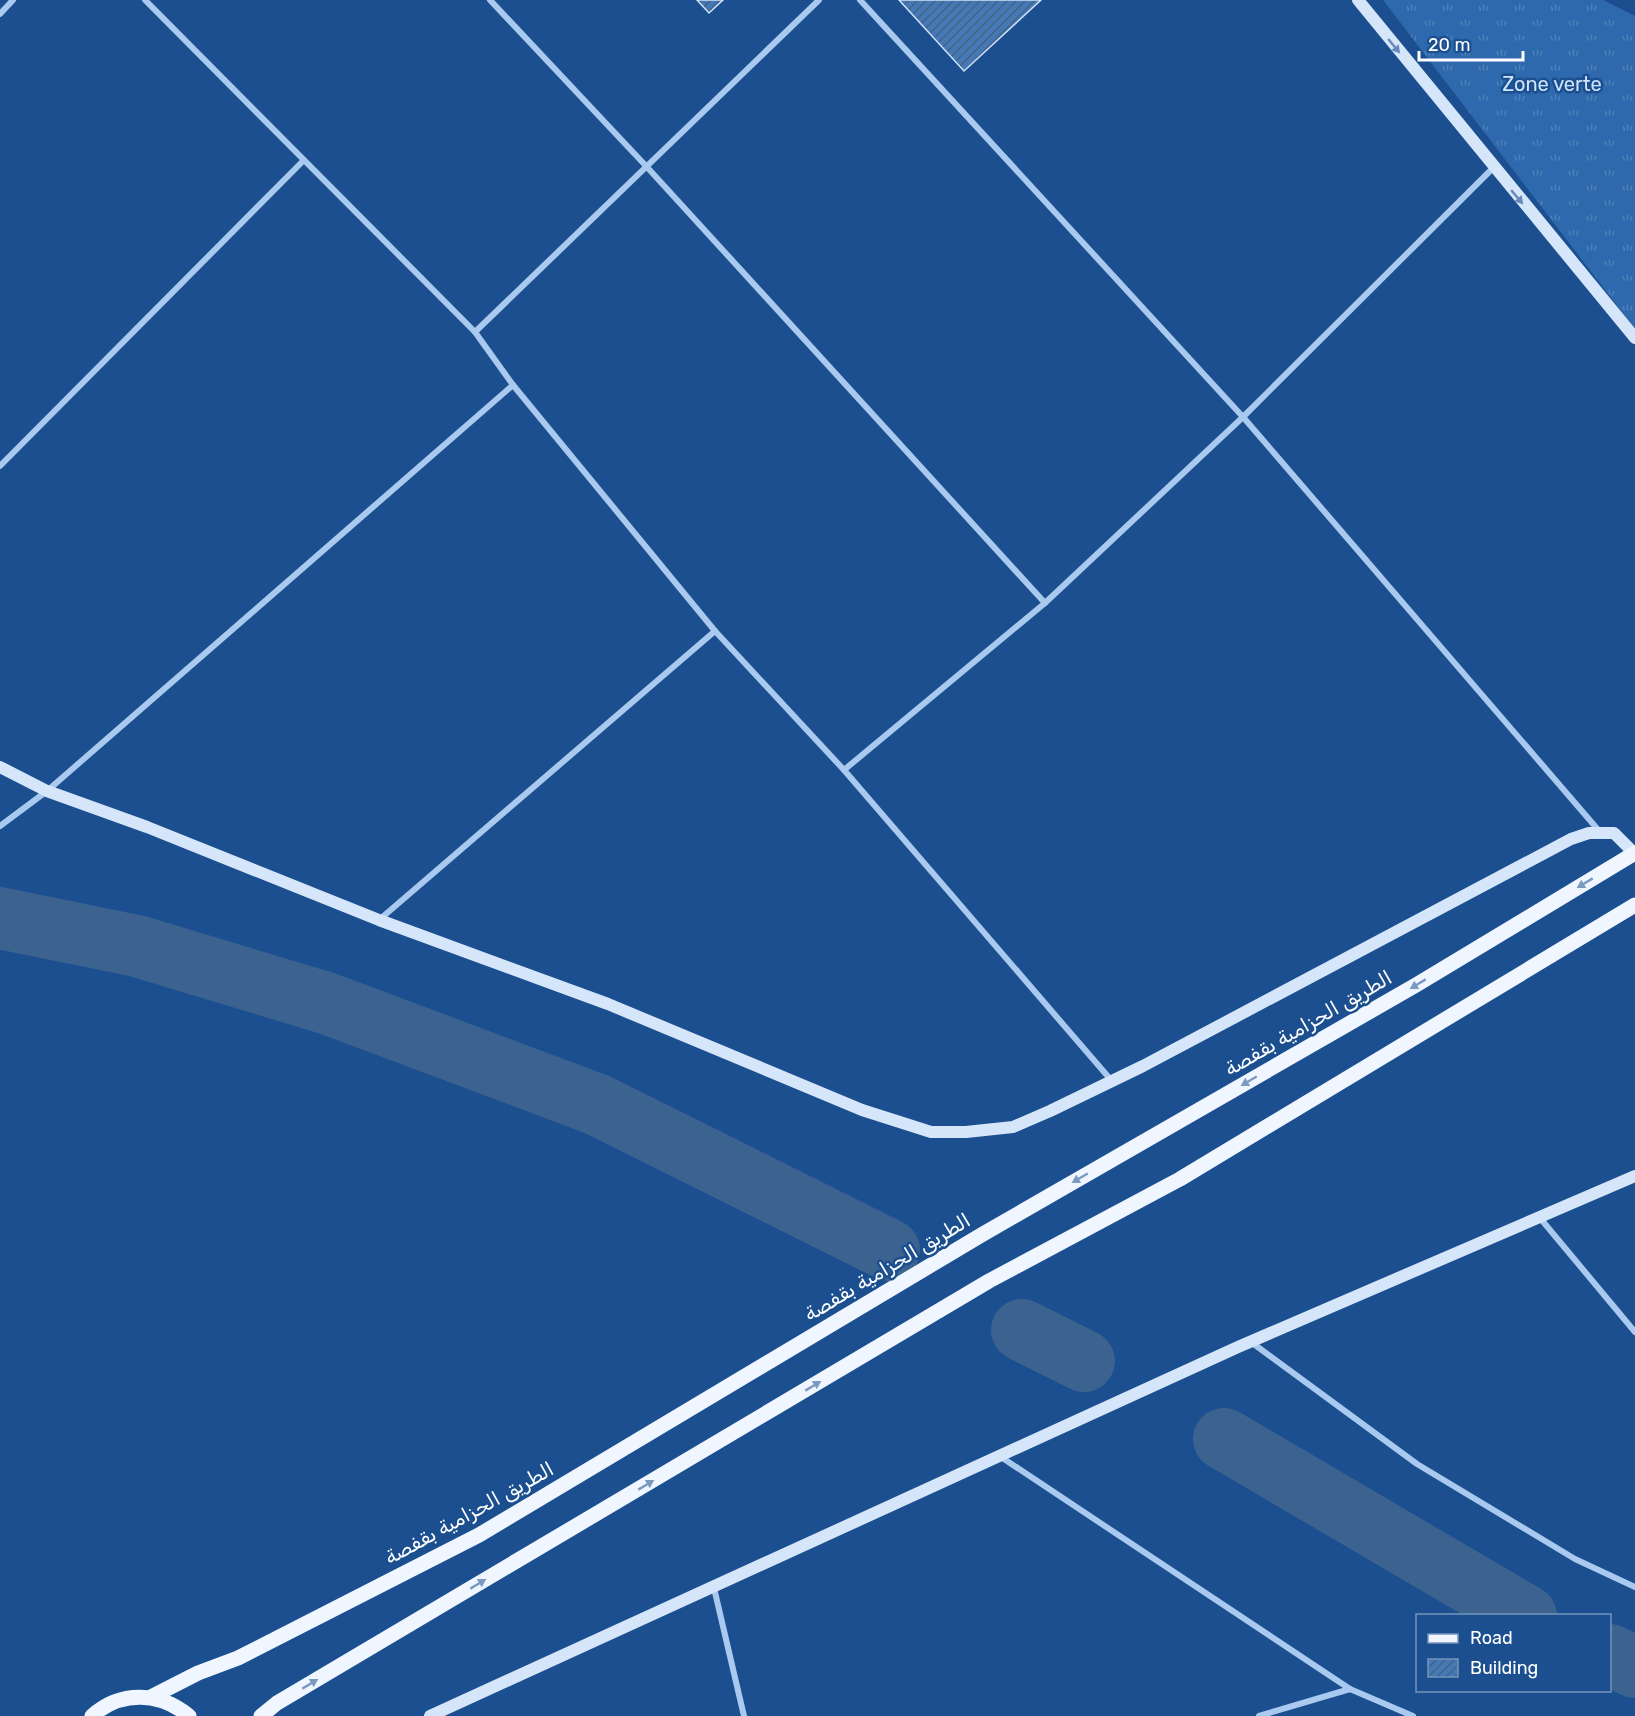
<svg xmlns="http://www.w3.org/2000/svg" width="1635" height="1716" viewBox="0 0 1635 1716" font-family="Rubik,Cairo,sans-serif">
<style>
.grass{fill:url(#grass-tufts)}
.lines{fill:none;stroke-linecap:round;stroke-linejoin:round}
.river{stroke:#3c6290;stroke-width:62}
.building{fill:url(#building-hatch);stroke:#cfe3fa;stroke-width:1.5}
.street{stroke:#a9c9ee;stroke-width:6}
.secondary{stroke:#d6e6fa;stroke-width:12}
.primary{stroke:#f0f6ff;stroke-width:15}
.oneway{fill:#668bba}
.oneway2{fill:#7b9ac1}
.labels{text-anchor:middle;dominant-baseline:central;stroke-width:5;stroke-linejoin:round;paint-order:stroke}
.park-label{font-size:20px;fill:#cfe3fa;stroke:#1b4f8f}
.street-label{font-size:20px;fill:#fff;stroke:#1b4f8f}
</style>
<defs>
<pattern id="grass-tufts" width="24" height="20" patternUnits="userSpaceOnUse" patternTransform="scale(1.5)"><rect width="24" height="20" fill="#2e69ad"/><path d="M3 7l-1-3M5 7V3M7 7l1-3M15 17l-1-3M17 17v-4M19 17l1-3" fill="none" stroke="#4d80b9"/></pattern>
<pattern id="building-hatch" width="6" height="6" patternUnits="userSpaceOnUse" patternTransform="scale(1.5)"><rect width="6" height="6" fill="#4478b7"/><path d="M-1 1l2-2M0 6l6-6M5 7l2-2" fill="none" stroke="#486282"/></pattern>
</defs>
<rect width="100%" height="100%" fill="#1b4f8f"/>
<path class="grass" d="M 1383,0 L 1603,0 L 1635,16 L 1635,329 Z"/>
<g class="lines">
<g class="river">
<path d="M 0,918 L 137,946 L 326,1003 L 598,1105 L 889,1250"/>
<path d="M 1022,1330 L 1084,1361"/>
<path d="M 1224,1439 L 1526,1616"/>
<path d="M 1610,1655 L 1635,1667"/>
</g>
</g>
<g class="building">
<path d="M 697,0 L 723,0 L 709,13 Z"/>
<path d="M 899,0 L 1041,0 L 964,71 Z"/>
</g>
<g class="lines">
<g class="street">
<path d="M 145,0 L 475,332 L 513,385 L 715,631 L 844,770 L 1111,1080"/>
<path d="M 490,0 L 646,166 L 1045,603"/>
<path d="M 860,0 L 1243,417 L 1600,832"/>
<path d="M 0,14 L 13,0"/>
<path d="M 475,332 L 819,0"/>
<path d="M 0,466 L 303,161"/>
<path d="M 844,770 L 1045,603 L 1243,417 L 1493,168"/>
<path d="M 0,826 L 47,791 L 513,385"/>
<path d="M 379,920 L 715,631"/>
<path d="M 1540,1218 L 1635,1332"/>
<path d="M 1251,1342 L 1417,1464 L 1575,1559 L 1635,1587"/>
<path d="M 1001,1457 L 1350,1689"/>
<path d="M 714,1588 L 744,1716"/>
<path d="M 1259,1716 L 1350,1689 L 1413,1716"/>
</g>
<g class="secondary">
<path d="M 1358,0 L 1635,338"/>
<path d="M 0,767 L 47,791 L 147,827 L 379,920 L 608,1004 L 862,1110 L 931,1132 L 966,1132 L 1013,1127 L 1050,1111 L 1143,1066 L 1571,839 L 1589,833 L 1614,833 L 1634,853"/>
<path d="M 430,1716 L 1238,1347 L 1635,1176"/>
</g>
<g class="primary">
<path d="M 151,1697 L 198,1673 L 238,1658 L 479,1535 L 983,1234 L 1416,985 L 1635,853"/>
<path d="M 92,1716 C 121,1690 160,1692 189,1716"/>
<path d="M 261,1716 L 277,1703 L 989,1281 L 1180,1179 L 1635,905"/>
</g>
</g>
<defs><path id="oneway-solid" d="M-6-.8H1V-3.2L6.5 0L1 3.2V.8H-6Z" transform="scale(1.5)"/></defs>
<g class="oneway">
<use href="#oneway-solid" transform="translate(1394 46) rotate(51)"/>
<use href="#oneway-solid" transform="translate(1517 197) rotate(50)"/>
</g>
<g class="oneway2">
<use href="#oneway-solid" transform="translate(1585 883) rotate(149)"/>
<use href="#oneway-solid" transform="translate(1418 984) rotate(149)"/>
<use href="#oneway-solid" transform="translate(1249 1081) rotate(150)"/>
<use href="#oneway-solid" transform="translate(1080 1178) rotate(150)"/>
<use href="#oneway-solid" transform="translate(813 1386) rotate(-31)"/>
<use href="#oneway-solid" transform="translate(646 1485) rotate(-31)"/>
<use href="#oneway-solid" transform="translate(478 1584) rotate(-31)"/>
<use href="#oneway-solid" transform="translate(310 1684) rotate(-31)"/>
</g>
<g class="labels">
<g class="park-label">
<text x="1552" y="84">Zone verte</text>
</g>
<g class="street-label">
<text transform="translate(1308 1023) rotate(-30)">الطريق الحزامية بقفصة</text>
<text transform="translate(887 1267) rotate(-31)">الطريق الحزامية بقفصة</text>
<text transform="translate(469 1513) rotate(-29)">الطريق الحزامية بقفصة</text>
</g>
</g>
<rect x="1416" y="1614" width="195" height="78" fill="#1b4f8f" stroke="#7695bc" stroke-width="1.5"/>
<rect x="1428" y="1634" width="30" height="9" fill="#f0f6ff" stroke="#7695bc" stroke-width="1.5"/>
<text x="1470" y="1644" font-size="18" fill="#ffffff">Road</text>
<rect x="1428" y="1659" width="30" height="18" fill="url(#building-hatch)" stroke="#7695bc" stroke-width="1.5"/>
<text x="1470" y="1674" font-size="18" fill="#ffffff">Building</text>
<path d="M1419 51v9h104v-9" fill="none" stroke="#ffffff" stroke-width="3"/>
<text x="1428" y="51" font-size="18" fill="#ffffff" stroke="#1b4f8f" stroke-width="4.5" paint-order="stroke">20 m</text>
</svg>
